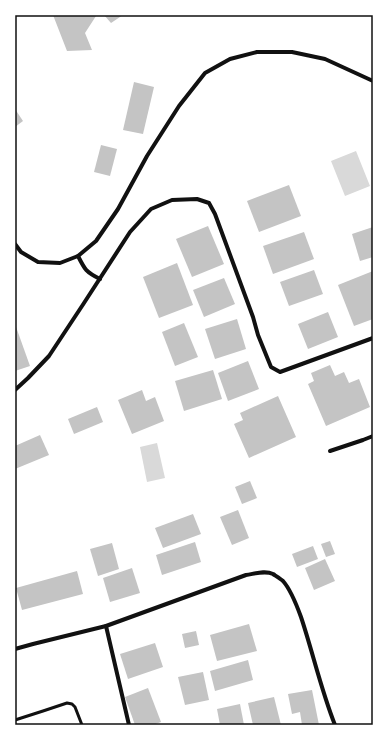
<svg xmlns="http://www.w3.org/2000/svg" width="388" height="740" viewBox="0 0 388 740" font-family="Manrope,sans-serif">
<style>
.water{fill:#d9d9d9}
.building{fill:#c4c4c4}
.lines{fill:none;stroke-linecap:round;stroke-linejoin:round}
.service{stroke:#111;stroke-width:3}
.minor{stroke:#111;stroke-width:4}
.neatline{fill:none;stroke:#111;stroke-width:1.5}
</style>
<rect width="100%" height="100%" fill="#fff"/>
<g class="water">
<path d="M 356,151 L 370,186 L 345,196 L 331,161 Z"/>
<path d="M 157,443 L 165,478 L 147,482 L 140,447 Z"/>
</g>
<g class="building">
<path d="M 53,15 L 95,15 L 96,16 L 85,33 L 92,50 L 67,51 Z"/>
<path d="M 104,15 L 123,15 L 111,23 Z"/>
<path d="M 134,82 L 154,87 L 143,134 L 123,130 Z"/>
<path d="M 15,109 L 23,121 L 15,127 Z"/>
<path d="M 101,145 L 117,149 L 110,176 L 94,172 Z"/>
<path d="M 289,185 L 301,216 L 259,232 L 247,201 Z"/>
<path d="M 208,226 L 224,264 L 192,277 L 176,239 Z"/>
<path d="M 373,227 L 373,257 L 360,261 L 352,234 Z"/>
<path d="M 304,232 L 314,259 L 273,274 L 263,246 Z"/>
<path d="M 177,263 L 193,305 L 159,318 L 143,277 Z"/>
<path d="M 314,270 L 323,294 L 289,306 L 280,282 Z"/>
<path d="M 373,271 L 373,319 L 354,326 L 338,285 Z"/>
<path d="M 224,278 L 235,304 L 204,317 L 193,290 Z"/>
<path d="M 328,312 L 338,337 L 308,349 L 298,324 Z"/>
<path d="M 237,319 L 246,349 L 215,359 L 205,329 Z"/>
<path d="M 184,323 L 198,357 L 175,366 L 162,332 Z"/>
<path d="M 15,324 L 30,366 L 15,371 Z"/>
<path d="M 248,361 L 259,389 L 228,401 L 218,373 Z"/>
<path d="M 330,365 L 335,376 L 344,372 L 349,383 L 359,379 L 370,407 L 326,426 L 308,384 L 314,381 L 311,373 Z"/>
<path d="M 213,370 L 222,399 L 184,411 L 175,381 Z"/>
<path d="M 142,390 L 146,401 L 155,397 L 164,421 L 132,434 L 118,400 Z"/>
<path d="M 278,396 L 296,437 L 249,458 L 234,424 L 243,420 L 240,413 Z"/>
<path d="M 97,407 L 103,422 L 74,434 L 68,419 Z"/>
<path d="M 40,435 L 49,455 L 15,469 L 15,446 Z"/>
<path d="M 250,481 L 257,498 L 242,504 L 235,487 Z"/>
<path d="M 238,510 L 249,538 L 232,545 L 220,517 Z"/>
<path d="M 193,514 L 201,534 L 163,548 L 155,528 Z"/>
<path d="M 330,541 L 335,554 L 326,557 L 321,544 Z"/>
<path d="M 195,542 L 201,562 L 162,575 L 156,555 Z"/>
<path d="M 112,543 L 119,569 L 98,576 L 90,549 Z"/>
<path d="M 313,546 L 318,559 L 297,567 L 292,554 Z"/>
<path d="M 325,559 L 335,581 L 314,590 L 305,568 Z"/>
<path d="M 132,568 L 140,593 L 110,602 L 103,578 Z"/>
<path d="M 77,571 L 83,594 L 22,610 L 16,588 Z"/>
<path d="M 249,624 L 257,651 L 217,661 L 210,635 Z"/>
<path d="M 196,631 L 199,645 L 185,648 L 182,634 Z"/>
<path d="M 155,643 L 163,667 L 128,679 L 120,654 Z"/>
<path d="M 248,660 L 253,680 L 215,691 L 210,671 Z"/>
<path d="M 203,672 L 209,700 L 185,705 L 178,677 Z"/>
<path d="M 148,688 L 161,722 L 153,725 L 135,725 L 125,697 Z"/>
<path d="M 312,690 L 319,725 L 302,725 L 300,712 L 292,714 L 288,694 Z"/>
<path d="M 274,697 L 281,725 L 253,725 L 248,703 Z"/>
<path d="M 240,704 L 244,725 L 220,725 L 217,709 Z"/>
</g>
<g class="lines">
<path class="service" d="M 15,720 L 43,711 L 67,703 L 72,704 L 75,707 L 82,725"/>
<g class="minor">
<path d="M 15,244 L 21,252 L 38,262 L 60,263 L 78,256 L 96,241 L 118,209 L 147,156 L 179,106 L 205,73 L 230,59 L 257,52 L 292,52 L 325,59 L 373,81"/>
<path d="M 78,256 C 85,270 86,272 100,279"/>
<path d="M 15,390 L 28,378 L 49,356 L 84,303 L 130,232 L 151,209 L 172,200 L 197,199 L 209,203 L 215,214 L 253,317 L 258,335 L 271,367 L 280,372 L 373,338"/>
<path d="M 330,451 L 363,440 L 373,436"/>
<path d="M 106,626 L 129,725"/>
<path d="M 15,649 L 33,644 L 106,626 L 246,575 C 254,574 265,570 273,574 C 276,576 281,579 283,581 C 291,590 297,606 301,617 C 313,653 321,690 335,725"/>
</g>
</g>
<rect width="388" height="740" fill="none" stroke="#ffffff" stroke-width="32"/>
<rect x="16" y="16" width="356" height="708" class="neatline"/>
</svg>
